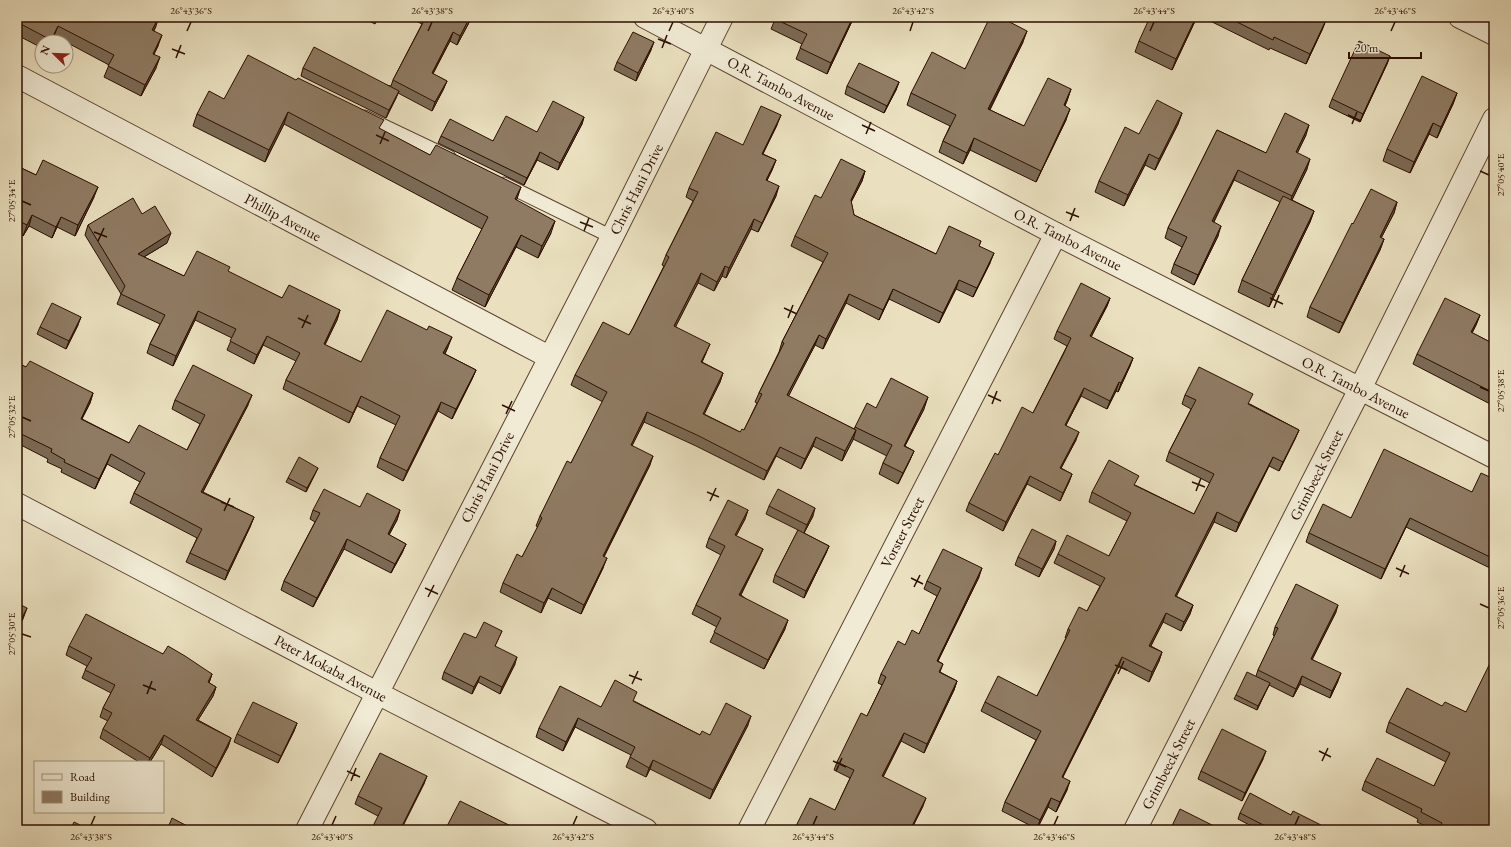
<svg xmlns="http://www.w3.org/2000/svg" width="1511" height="847" viewBox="0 0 1511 847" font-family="'EB Garamond',serif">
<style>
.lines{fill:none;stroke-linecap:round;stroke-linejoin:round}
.service-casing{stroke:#5c4230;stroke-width:15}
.minor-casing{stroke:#5c4230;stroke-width:24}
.tertiary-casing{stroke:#5c4230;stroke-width:24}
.service{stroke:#f1ebd5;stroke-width:13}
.minor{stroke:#f1ebd5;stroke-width:22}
.tertiary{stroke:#f1ebd5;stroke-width:22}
.wall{fill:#7b6a55;stroke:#2c0e00}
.shaded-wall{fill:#645645;stroke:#2c0e00}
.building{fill:#8f7b63;stroke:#2c0e00}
.ticks{fill:none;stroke:#2c0e00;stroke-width:1.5}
.labels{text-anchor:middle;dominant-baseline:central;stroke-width:3;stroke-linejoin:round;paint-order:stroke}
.street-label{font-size:15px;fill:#2c0e00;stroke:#f1ebd5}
.neatline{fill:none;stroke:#2c0e00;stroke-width:1.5}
.ticks-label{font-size:10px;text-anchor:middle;fill:#2c0e00}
</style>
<rect width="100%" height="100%" fill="#eae0bf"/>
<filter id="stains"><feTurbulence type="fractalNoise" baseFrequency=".005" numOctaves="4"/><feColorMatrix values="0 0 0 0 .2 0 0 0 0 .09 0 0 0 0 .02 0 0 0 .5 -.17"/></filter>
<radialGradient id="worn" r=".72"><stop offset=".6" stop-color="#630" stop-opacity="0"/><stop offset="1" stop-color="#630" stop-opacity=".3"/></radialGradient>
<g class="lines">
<g class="service-casing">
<g id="service">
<path d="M 365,117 L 449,157"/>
<path d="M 504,184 L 612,237"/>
</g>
</g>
<g class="minor-casing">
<g id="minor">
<path d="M 645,17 L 1056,234 L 1494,457"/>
<path d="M 1460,17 L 1494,34"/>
<path d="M 17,76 L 549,357"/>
<path d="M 17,504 L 377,693 L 646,830"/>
<path d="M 749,830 L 1056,234"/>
<path d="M 1135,830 L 1360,389 L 1494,119"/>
</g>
</g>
<g class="tertiary-casing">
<path id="tertiary" d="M 307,830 L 612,237 L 722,17"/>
</g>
<use href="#service" class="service"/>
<use href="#minor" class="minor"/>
<use href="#tertiary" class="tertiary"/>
</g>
<g class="wall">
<path d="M 17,17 L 156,26 L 154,31 L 158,46 L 154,54 L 156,68 L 141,96 L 104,77 L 109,65 L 66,42 L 54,36 L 51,42 L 42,42 L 42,48 L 17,35 Z"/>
<path d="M 361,17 L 379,17 L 375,24 Z"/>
<path d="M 408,17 L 472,17 L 457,45 L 450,41 L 433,74 L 447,81 L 443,90 L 432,111 L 398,93 L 396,98 L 386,118 L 301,76 L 303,68 L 391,86 L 393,80 L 422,24 Z"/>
<path d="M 776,17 L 854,17 L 827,74 L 796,59 L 802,44 L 771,29 Z"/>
<path d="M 1197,17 L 1172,70 L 1135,52 L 1139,41 Z"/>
<path d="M 1202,17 L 1320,17 L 1326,20 L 1322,30 L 1306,64 L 1270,48 L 1269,50 Z"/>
<path d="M 1023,42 L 990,110 L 1024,126 L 1071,89 L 1065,106 L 1066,120 L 1036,182 L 970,150 L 963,164 L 939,152 L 943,141 L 950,126 L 907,105 L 911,93 Z"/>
<path d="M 651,50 L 636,81 L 614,70 L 617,62 Z"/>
<path d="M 1390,56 L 1387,64 L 1360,122 L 1329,107 L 1332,99 Z"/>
<path d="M 899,82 L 896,90 L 884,113 L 845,94 L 847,86 Z"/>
<path d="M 1457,93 L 1453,104 L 1437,138 L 1429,134 L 1410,173 L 1383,161 L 1387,149 Z"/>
<path d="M 224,99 L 380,129 L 516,200 L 551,233 L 538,258 L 516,247 L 485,307 L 452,290 L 457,278 L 482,229 L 284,124 L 265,162 L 193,126 L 197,114 Z"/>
<path d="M 1182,113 L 1178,124 L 1155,170 L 1145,165 L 1124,206 L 1095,192 L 1099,181 L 1139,134 Z"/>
<path d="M 584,117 L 582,124 L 558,170 L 537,160 L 524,185 L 438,143 L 441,136 L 493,141 L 537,132 Z"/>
<path d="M 777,125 L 763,154 L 776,160 L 772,170 L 767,180 L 776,196 L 758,232 L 751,229 L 726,278 L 722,276 L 714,291 L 698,283 L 675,326 L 706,353 L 702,362 L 723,373 L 720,382 L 704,414 L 740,432 L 744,430 L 757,403 L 755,402 L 759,393 L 779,352 L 782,342 L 823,262 L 791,246 L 795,236 L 821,198 L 865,171 L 862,181 L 851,202 L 854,215 L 936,254 L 981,241 L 979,246 L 990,263 L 973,297 L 956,289 L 939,323 L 889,299 L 879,320 L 846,303 L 823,349 L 815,345 L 788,396 L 854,429 L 855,427 L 876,408 L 924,409 L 905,446 L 914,451 L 909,462 L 898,484 L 879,474 L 883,463 L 887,456 L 853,439 L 842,461 L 813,446 L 801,469 L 776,456 L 764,480 L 696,446 L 644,422 L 632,445 L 650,465 L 604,557 L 603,568 L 581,614 L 548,598 L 541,613 L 500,592 L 503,583 L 522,557 L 538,527 L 536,526 L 540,516 L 571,463 L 603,402 L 571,385 L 575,375 L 629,335 L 633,328 L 664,266 L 662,265 L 666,255 L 693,201 L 686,197 L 689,188 L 743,145 Z"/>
<path d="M 1217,130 L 1266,153 L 1306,135 L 1297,153 L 1307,169 L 1292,200 L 1314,211 L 1310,222 L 1269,307 L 1238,292 L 1242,280 L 1280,202 L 1234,180 L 1214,222 L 1218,236 L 1194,285 L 1171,273 L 1174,264 L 1182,247 L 1165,238 L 1168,228 Z"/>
<path d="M 17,166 L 36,175 L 94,197 L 75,236 L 57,227 L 52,238 L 29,226 L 23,236 L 17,233 Z"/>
<path d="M 1397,202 L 1394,213 L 1381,238 L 1384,239 L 1380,250 L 1339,333 L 1307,317 L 1310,307 L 1353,224 Z"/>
<path d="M 142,214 L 167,243 L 144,257 L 184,276 L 228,272 L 282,298 L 340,310 L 337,320 L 325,345 L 361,362 L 448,347 L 445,354 L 476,370 L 472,379 L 452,419 L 438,411 L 403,481 L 377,467 L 380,458 L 396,425 L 357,406 L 349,423 L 283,389 L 286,380 L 296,361 L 263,345 L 254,364 L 227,350 L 232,338 L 195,320 L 173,366 L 147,353 L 150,344 L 160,324 L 117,304 L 121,294 L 85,235 L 88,225 Z"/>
<path d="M 1494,230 L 1494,244 L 1489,241 Z"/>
<path d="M 1110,298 L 1107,306 L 1091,337 L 1133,358 L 1130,366 L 1118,392 L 1116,391 L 1107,409 L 1081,396 L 1066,425 L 1076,440 L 1061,468 L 1072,474 L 1069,482 L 1060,501 L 1027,484 L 1003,531 L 966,511 L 969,503 L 998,455 L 1033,413 L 1067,346 L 1054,339 L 1057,331 Z"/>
<path d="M 1480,315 L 1476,325 L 1472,333 L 1494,344 L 1494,406 L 1413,364 L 1417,354 Z"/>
<path d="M 78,325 L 66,349 L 37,334 L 40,327 Z"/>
<path d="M 17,363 L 26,367 L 93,393 L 90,403 L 82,419 L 129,443 L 187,450 L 200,424 L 172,409 L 175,400 L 248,405 L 203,492 L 254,517 L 250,527 L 225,580 L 186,562 L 190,553 L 197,538 L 130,503 L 134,493 L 140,482 L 107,464 L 95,489 L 61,472 L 62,469 L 47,462 L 48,459 L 17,443 Z"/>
<path d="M 1185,395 L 1250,404 L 1299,430 L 1295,439 L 1279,471 L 1269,466 L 1236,532 L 1214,522 L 1176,596 L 1193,605 L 1190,614 L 1181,631 L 1163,622 L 1151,646 L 1162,652 L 1159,661 L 1149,682 L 1119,666 L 1063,777 L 1067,790 L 1056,812 L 1048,807 L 1037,829 L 1002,811 L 1005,802 L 1036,740 L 981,711 L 985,702 L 1037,696 L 1066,638 L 1065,638 L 1068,629 L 1087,611 L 1100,586 L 1054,563 L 1058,554 L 1109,556 L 1127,521 L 1089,502 L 1092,492 L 1135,485 L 1194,514 L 1210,483 L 1166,461 L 1169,452 L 1191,409 L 1182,404 Z"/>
<path d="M 316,472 L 306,492 L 286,482 L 288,478 Z"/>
<path d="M 1494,479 L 1494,491 L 1492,496 L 1494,497 L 1494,570 L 1406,527 L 1381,579 L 1306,542 L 1309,533 L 1351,518 L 1472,492 Z"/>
<path d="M 769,506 L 813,516 L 804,533 L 829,546 L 826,553 L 804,598 L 773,582 L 775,575 L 798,530 L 766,514 Z"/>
<path d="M 360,507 L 400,510 L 397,520 L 389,535 L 406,544 L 402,553 L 391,573 L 344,549 L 313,607 L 281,590 L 284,581 L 315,522 L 310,519 L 313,510 Z"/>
<path d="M 748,510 L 745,519 L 736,536 L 763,549 L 759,558 L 741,595 L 785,629 L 764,669 L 710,642 L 717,627 L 692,614 L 696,605 L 721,555 L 706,547 L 709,538 Z"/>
<path d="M 1056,541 L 1054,549 L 1039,577 L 1015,565 L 1018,557 Z"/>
<path d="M 979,577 L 938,661 L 943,664 L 940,672 L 957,681 L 954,690 L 924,753 L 901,741 L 883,777 L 923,806 L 911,830 L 794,830 L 835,810 L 850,778 L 834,770 L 837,762 L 867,716 L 882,685 L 878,683 L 881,674 L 905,645 L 919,634 L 937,596 L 924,589 L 927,581 Z"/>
<path d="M 1336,612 L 1312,659 L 1338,681 L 1330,698 L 1300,684 L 1293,697 L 1269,685 L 1257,710 L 1234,699 L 1236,695 L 1256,676 L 1258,670 L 1275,636 L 1273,635 L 1275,627 Z"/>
<path d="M 502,631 L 495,646 L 515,664 L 500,694 L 478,682 L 472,694 L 442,679 L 444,672 L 476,638 Z"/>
<path d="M 69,646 L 163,654 L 212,674 L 209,683 L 216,687 L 213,696 L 198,720 L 231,738 L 228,747 L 212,777 L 161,744 L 150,762 L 139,762 L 100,738 L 103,729 L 108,721 L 100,717 L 103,708 L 111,693 L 82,678 L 87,666 L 66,655 Z"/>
<path d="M 634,701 L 700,735 L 710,735 L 748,725 L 710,799 L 650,769 L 646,777 L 626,767 L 631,755 L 575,727 L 563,751 L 536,737 L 539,728 L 601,707 Z"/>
<path d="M 1442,706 L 1466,712 L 1494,830 L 1434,830 L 1417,822 L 1418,819 L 1362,790 L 1365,781 L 1434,786 L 1446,762 L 1386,732 L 1389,722 Z"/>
<path d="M 297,723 L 294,731 L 278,763 L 234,742 L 237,734 Z"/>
<path d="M 1263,759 L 1242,801 L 1198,779 L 1201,771 Z"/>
<path d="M 424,784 L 378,816 L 355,804 L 358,796 Z"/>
<path d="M 1240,813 L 1291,815 L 1324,830 L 1259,830 L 1238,819 Z"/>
</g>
<g class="shaded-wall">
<path d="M 159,17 L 156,26 L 148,41 L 152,30 Z"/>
<path d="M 470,17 L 472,17 L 457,45 L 460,36 Z"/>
<path d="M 853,17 L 854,17 L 827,74 L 831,63 Z"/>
<path d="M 1196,17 L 1197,17 L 1172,70 L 1176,59 Z"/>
<path d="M 1326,20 L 1322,30 L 1306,64 L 1310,54 Z"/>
<path d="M 58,26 L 54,36 L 51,42 L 50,42 Z"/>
<path d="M 1027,31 L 1023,42 L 984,120 L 988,109 Z"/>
<path d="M 453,32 L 450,41 L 428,82 L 432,73 Z"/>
<path d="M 162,35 L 158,46 L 149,64 L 153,54 Z"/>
<path d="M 654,42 L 651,50 L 636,81 L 638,73 Z"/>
<path d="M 1390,56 L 1387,64 L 1360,122 L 1363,114 Z"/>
<path d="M 160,57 L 156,68 L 141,96 L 145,85 Z"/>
<path d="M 447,81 L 443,90 L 432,111 L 435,102 Z"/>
<path d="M 899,82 L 896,90 L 884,113 L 887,106 Z"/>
<path d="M 1071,89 L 1067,101 L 1059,117 L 1064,105 Z"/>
<path d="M 399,91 L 396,98 L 386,118 L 389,110 Z"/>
<path d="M 1457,93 L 1453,104 L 1437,138 L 1441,127 Z"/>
<path d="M 1070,109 L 1066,120 L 1036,182 L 1041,171 Z"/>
<path d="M 288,112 L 284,124 L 265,162 L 269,150 Z"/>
<path d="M 1182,113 L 1178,124 L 1155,170 L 1159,159 Z"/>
<path d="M 781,115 L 777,125 L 758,163 L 762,154 Z"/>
<path d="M 584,117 L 582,124 L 558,170 L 560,163 Z"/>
<path d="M 1433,123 L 1429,134 L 1410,173 L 1414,162 Z"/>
<path d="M 1309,125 L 1306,135 L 1293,162 L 1296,152 Z"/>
<path d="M 974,138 L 970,150 L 963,164 L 967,153 Z"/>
<path d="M 540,152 L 537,160 L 524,185 L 527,178 Z"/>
<path d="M 1149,154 L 1145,165 L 1124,206 L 1128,195 Z"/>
<path d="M 1310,159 L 1307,169 L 1289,206 L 1292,196 Z"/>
<path d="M 776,160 L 772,170 L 763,189 L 766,180 Z"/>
<path d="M 1238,170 L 1234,180 L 1209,231 L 1212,221 Z"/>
<path d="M 865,171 L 862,181 L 847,210 L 851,200 Z"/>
<path d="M 779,186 L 776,196 L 758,232 L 762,223 Z"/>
<path d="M 98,187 L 94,197 L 75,236 L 78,225 Z"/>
<path d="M 521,187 L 517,199 L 511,212 L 515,199 Z"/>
<path d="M 1397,202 L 1394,213 L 1376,248 L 1380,237 Z"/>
<path d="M 1314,211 L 1310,222 L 1269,307 L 1273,295 Z"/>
<path d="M 32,215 L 29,226 L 23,236 L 27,225 Z"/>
<path d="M 61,217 L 57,227 L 52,238 L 56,227 Z"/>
<path d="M 754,219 L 751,229 L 726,278 L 729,268 Z"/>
<path d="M 555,221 L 551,233 L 538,258 L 542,246 Z"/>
<path d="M 1221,226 L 1218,236 L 1194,285 L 1198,275 Z"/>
<path d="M 171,233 L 167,243 L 134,263 L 138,254 Z"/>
<path d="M 521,235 L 516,247 L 485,307 L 489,295 Z"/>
<path d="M 1384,239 L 1380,250 L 1339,333 L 1343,323 Z"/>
<path d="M 994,253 L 990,263 L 973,297 L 977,288 Z"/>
<path d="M 725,266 L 722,276 L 714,291 L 717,282 Z"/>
<path d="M 701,273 L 698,283 L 671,336 L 674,326 Z"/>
<path d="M 959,280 L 956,289 L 939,323 L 943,313 Z"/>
<path d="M 893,289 L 889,299 L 879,320 L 883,310 Z"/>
<path d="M 849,294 L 846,303 L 823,349 L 826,339 Z"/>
<path d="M 1110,298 L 1107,306 L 1087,345 L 1090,336 Z"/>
<path d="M 340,310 L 337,320 L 320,354 L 324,344 Z"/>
<path d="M 198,311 L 195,320 L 173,366 L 176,356 Z"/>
<path d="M 1480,315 L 1476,325 L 1467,343 L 1471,332 Z"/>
<path d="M 81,317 L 78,325 L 66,349 L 69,341 Z"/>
<path d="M 819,335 L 815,345 L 784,405 L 787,395 Z"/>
<path d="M 267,336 L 263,345 L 254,364 L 257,355 Z"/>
<path d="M 452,337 L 448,347 L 440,363 L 443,353 Z"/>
<path d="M 710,344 L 698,371 L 701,362 Z"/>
<path d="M 1133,358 L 1130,366 L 1118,392 L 1121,383 Z"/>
<path d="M 476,370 L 472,379 L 452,419 L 456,409 Z"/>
<path d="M 723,373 L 720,382 L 700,423 L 703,414 Z"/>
<path d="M 1119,382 L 1116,391 L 1107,409 L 1110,401 Z"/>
<path d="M 1084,388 L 1081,396 L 1062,433 L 1065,425 Z"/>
<path d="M 93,393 L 90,403 L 77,428 L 81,419 Z"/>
<path d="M 252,395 L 248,405 L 198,501 L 201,492 Z"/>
<path d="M 361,396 L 357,406 L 349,423 L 353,413 Z"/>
<path d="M 928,397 L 924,409 L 899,457 L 904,446 Z"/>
<path d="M 441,402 L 438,411 L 403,481 L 407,471 Z"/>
<path d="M 647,412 L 644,422 L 628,454 L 631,445 Z"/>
<path d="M 856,430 L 853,440 L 842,461 L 845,451 Z"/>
<path d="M 1299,430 L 1295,439 L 1279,471 L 1283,462 Z"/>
<path d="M 1079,432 L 1076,440 L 1057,476 L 1060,468 Z"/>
<path d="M 816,437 L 813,446 L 801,469 L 805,459 Z"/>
<path d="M 780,447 L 776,456 L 764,480 L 767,471 Z"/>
<path d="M 914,451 L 909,462 L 898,484 L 903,473 Z"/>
<path d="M 111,454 L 107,464 L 95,489 L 99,479 Z"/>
<path d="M 653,456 L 650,465 L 599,566 L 603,556 Z"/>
<path d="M 1273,457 L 1269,466 L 1236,532 L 1239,523 Z"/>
<path d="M 318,468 L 306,492 L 307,488 Z"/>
<path d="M 1072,474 L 1069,482 L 1060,501 L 1063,493 Z"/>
<path d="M 1030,476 L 1027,484 L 1003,531 L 1006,522 Z"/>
<path d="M 815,508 L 813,516 L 804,533 L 807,525 Z"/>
<path d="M 400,510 L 397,520 L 384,544 L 388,534 Z"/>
<path d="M 748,510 L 745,519 L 732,544 L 735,535 Z"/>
<path d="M 1217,512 L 1214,522 L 1172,605 L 1175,596 Z"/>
<path d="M 254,517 L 250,527 L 225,580 L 228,571 Z"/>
<path d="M 1410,518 L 1406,527 L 1381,579 L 1385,569 Z"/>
<path d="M 347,539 L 344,549 L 313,607 L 317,598 Z"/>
<path d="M 1056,541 L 1054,549 L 1039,577 L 1042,569 Z"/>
<path d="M 406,544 L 402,553 L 391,573 L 395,564 Z"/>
<path d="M 829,546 L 826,553 L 804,598 L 806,591 Z"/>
<path d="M 763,549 L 759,558 L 736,604 L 739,595 Z"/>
<path d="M 607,558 L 603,568 L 581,614 L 584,605 Z"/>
<path d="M 982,568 L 979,577 L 934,669 L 937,661 Z"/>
<path d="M 552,588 L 548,598 L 541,613 L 544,603 Z"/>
<path d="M 1193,605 L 1190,614 L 1181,631 L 1184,622 Z"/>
<path d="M 1338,605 L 1336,612 L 1309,666 L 1311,659 Z"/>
<path d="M 27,608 L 23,619 L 17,631 L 17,628 Z"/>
<path d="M 1166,613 L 1163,622 L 1146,655 L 1149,646 Z"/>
<path d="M 788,620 L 785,629 L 764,669 L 768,660 Z"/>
<path d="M 1162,652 L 1159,661 L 1149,682 L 1152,672 Z"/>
<path d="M 517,657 L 515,664 L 500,694 L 502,687 Z"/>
<path d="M 1122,657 L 1119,666 L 1058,786 L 1062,777 Z"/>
<path d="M 1341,673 L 1338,681 L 1330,698 L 1332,691 Z"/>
<path d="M 212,674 L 209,683 L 208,682 Z"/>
<path d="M 480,676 L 478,682 L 472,694 L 474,687 Z"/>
<path d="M 1302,676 L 1300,684 L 1293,697 L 1296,689 Z"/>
<path d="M 957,681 L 954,690 L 924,753 L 927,744 Z"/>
<path d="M 1270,683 L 1268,687 L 1257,710 L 1258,706 Z"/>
<path d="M 216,687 L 213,696 L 193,728 L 196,720 Z"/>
<path d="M 751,716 L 748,725 L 710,799 L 713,790 Z"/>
<path d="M 578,718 L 575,727 L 563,751 L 566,742 Z"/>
<path d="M 297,723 L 294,731 L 278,763 L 281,756 Z"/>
<path d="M 904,733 L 901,741 L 879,785 L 882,776 Z"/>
<path d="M 164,735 L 161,744 L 150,762 L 148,762 L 150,758 Z"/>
<path d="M 231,738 L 228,747 L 212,777 L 216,768 Z"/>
<path d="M 1266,751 L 1263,759 L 1242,801 L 1245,793 Z"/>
<path d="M 653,760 L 650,769 L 646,777 L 649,768 Z"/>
<path d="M 427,776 L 424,784 L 401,830 L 400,830 Z"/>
<path d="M 1070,781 L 1067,790 L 1056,812 L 1060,802 Z"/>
<path d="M 926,798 L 923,806 L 911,830 L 910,830 Z"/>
<path d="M 1051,798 L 1048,807 L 1037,829 L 1040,820 Z"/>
</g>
<g class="building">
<path d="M 17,17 L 159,17 L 152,30 L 162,35 L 153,54 L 160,57 L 145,85 L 108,66 L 114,55 L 58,26 L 51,40 L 17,22 Z"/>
<path d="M 426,17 L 470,17 L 460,36 L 453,32 L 432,73 L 447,81 L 435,102 L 393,80 Z"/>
<path d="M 776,17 L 853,17 L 831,63 L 800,48 L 807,34 L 775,19 Z"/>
<path d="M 990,17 L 1000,17 L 1027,31 L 988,109 L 1024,126 L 1048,78 L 1071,89 L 1064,105 L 1070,109 L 1041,171 L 974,138 L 967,153 L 943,141 L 956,115 L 911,93 L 932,52 L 965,69 Z"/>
<path d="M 1150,17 L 1196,17 L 1176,59 L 1139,41 Z"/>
<path d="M 1227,17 L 1320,17 L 1326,20 L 1310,54 L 1274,37 L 1273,40 Z"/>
<path d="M 633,32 L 654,42 L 638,73 L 617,62 Z"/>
<path d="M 1359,41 L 1390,56 L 1363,114 L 1332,99 Z"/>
<path d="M 314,47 L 399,91 L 389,110 L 303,68 Z"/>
<path d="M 248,55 L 296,80 L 298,78 L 384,120 L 379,128 L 430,155 L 436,145 L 521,187 L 515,199 L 555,221 L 542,246 L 521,235 L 489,295 L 457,278 L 488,217 L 288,112 L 269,150 L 197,114 L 209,91 L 224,99 Z"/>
<path d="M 859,63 L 899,82 L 887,106 L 847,86 Z"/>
<path d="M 1422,76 L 1457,93 L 1441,127 L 1433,123 L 1414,162 L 1387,149 Z"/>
<path d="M 1157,100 L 1182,113 L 1159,159 L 1149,154 L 1128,195 L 1099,181 L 1125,127 L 1139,134 Z"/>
<path d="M 553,101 L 584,117 L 560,163 L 540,152 L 527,178 L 441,136 L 450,119 L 493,141 L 506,116 L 537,132 Z"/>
<path d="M 761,106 L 781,115 L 762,154 L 776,160 L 766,180 L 779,186 L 762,223 L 754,219 L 729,268 L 725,266 L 717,282 L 701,273 L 674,326 L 710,344 L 701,362 L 723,373 L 703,414 L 740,432 L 742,429 L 744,430 L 762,394 L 759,393 L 784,343 L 782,342 L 828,253 L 795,236 L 815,195 L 821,198 L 841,159 L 865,171 L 851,200 L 854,215 L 936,254 L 949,226 L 981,241 L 979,246 L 994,253 L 977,288 L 959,280 L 943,313 L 893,289 L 883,310 L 849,294 L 826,339 L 819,335 L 787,395 L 856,430 L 845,451 L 816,437 L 805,459 L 780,447 L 767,471 L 699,436 L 647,412 L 631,445 L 653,456 L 603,556 L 607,558 L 584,605 L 552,588 L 544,603 L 503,583 L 517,554 L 522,557 L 542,518 L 540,516 L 567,461 L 571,463 L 607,392 L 575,375 L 603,322 L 629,335 L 633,328 L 669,257 L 666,255 L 698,192 L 689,188 L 716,132 L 743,145 Z"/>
<path d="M 1285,113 L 1309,125 L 1296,152 L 1310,159 L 1292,196 L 1238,170 L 1212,221 L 1221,226 L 1198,275 L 1174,264 L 1187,237 L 1168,228 L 1217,130 L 1266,153 Z"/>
<path d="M 43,160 L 98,187 L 78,225 L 61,217 L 56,227 L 32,215 L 27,225 L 17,220 L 17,166 L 36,175 Z"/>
<path d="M 1371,189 L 1397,202 L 1380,237 L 1384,239 L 1343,323 L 1310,307 L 1352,223 L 1353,224 Z"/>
<path d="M 1283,196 L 1314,211 L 1273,295 L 1242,280 Z"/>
<path d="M 133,198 L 142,214 L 155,206 L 171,233 L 138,254 L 184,276 L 197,251 L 230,267 L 228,271 L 282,298 L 289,285 L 340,310 L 324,344 L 361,362 L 387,310 L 427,330 L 429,326 L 452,337 L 443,353 L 476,370 L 456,409 L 441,402 L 407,471 L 380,458 L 400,416 L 361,396 L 353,413 L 286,380 L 300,353 L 267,336 L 257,355 L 230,341 L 236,329 L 198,311 L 176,356 L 150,344 L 165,315 L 121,294 L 125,286 L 88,225 Z"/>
<path d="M 1081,283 L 1110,298 L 1090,336 L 1133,358 L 1121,383 L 1119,382 L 1110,401 L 1084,388 L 1065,425 L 1079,432 L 1060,468 L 1072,474 L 1063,493 L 1030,476 L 1006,522 L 969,503 L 995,453 L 998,455 L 1022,407 L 1033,413 L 1063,355 L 1071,338 L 1057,331 Z"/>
<path d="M 1445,298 L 1480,315 L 1471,332 L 1494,344 L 1494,393 L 1417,354 Z"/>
<path d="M 52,303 L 81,317 L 69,341 L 40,327 Z"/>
<path d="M 30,361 L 93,393 L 81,419 L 129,443 L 139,425 L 187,450 L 205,415 L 175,400 L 193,365 L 252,395 L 201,492 L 254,517 L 228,571 L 190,553 L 202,529 L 134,493 L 145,473 L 111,454 L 99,479 L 64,462 L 65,460 L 51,452 L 52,449 L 17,432 L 17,363 L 26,367 Z"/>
<path d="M 1199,367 L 1253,394 L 1248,404 L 1299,430 L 1283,462 L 1273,457 L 1239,523 L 1217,512 L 1175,596 L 1193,605 L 1184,622 L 1166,613 L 1149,646 L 1162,652 L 1152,672 L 1122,657 L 1062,777 L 1070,781 L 1060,802 L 1051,798 L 1040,820 L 1005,802 L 1041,731 L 985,702 L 998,676 L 1037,696 L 1070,630 L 1068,629 L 1079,607 L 1087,611 L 1105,578 L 1058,554 L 1067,535 L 1109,556 L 1131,513 L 1092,492 L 1109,460 L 1139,476 L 1134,485 L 1194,514 L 1214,474 L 1169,452 L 1196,400 L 1185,395 Z"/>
<path d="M 891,378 L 928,397 L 904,446 L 914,451 L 903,473 L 883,463 L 892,445 L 855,427 L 867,403 L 876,408 Z"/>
<path d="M 1384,449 L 1472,492 L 1481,473 L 1494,479 L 1494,489 L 1491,495 L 1494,497 L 1494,559 L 1410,518 L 1385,569 L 1309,533 L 1323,504 L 1351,518 Z"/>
<path d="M 299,457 L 318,468 L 307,488 L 288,478 Z"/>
<path d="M 324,489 L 360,507 L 367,493 L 400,510 L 388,534 L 406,544 L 395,564 L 347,539 L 317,598 L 284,581 L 320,513 L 313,510 Z"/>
<path d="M 778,489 L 815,508 L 807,525 L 769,506 Z"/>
<path d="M 728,500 L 748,510 L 735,535 L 763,549 L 739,595 L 788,620 L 768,660 L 714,632 L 721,618 L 696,605 L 725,546 L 709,538 Z"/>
<path d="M 1032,529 L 1056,541 L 1042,569 L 1018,557 Z"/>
<path d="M 798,530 L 829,546 L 806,591 L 775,575 Z"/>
<path d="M 943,549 L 982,568 L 937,661 L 943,664 L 939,672 L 957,681 L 927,744 L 904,733 L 882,776 L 926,798 L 910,830 L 794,830 L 810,798 L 835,810 L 854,770 L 837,762 L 861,713 L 867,716 L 886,677 L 881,674 L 898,641 L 905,645 L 912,630 L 919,634 L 941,588 L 927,581 Z"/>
<path d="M 1296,584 L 1338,605 L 1311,659 L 1341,673 L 1332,691 L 1302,676 L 1296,689 L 1258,670 L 1278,628 L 1275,627 Z"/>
<path d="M 17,603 L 27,608 L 17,628 Z"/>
<path d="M 86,614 L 163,654 L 168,646 L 185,656 L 212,674 L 208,682 L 216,687 L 196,720 L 231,738 L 216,768 L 164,735 L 150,758 L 103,729 L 112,713 L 103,708 L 115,685 L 85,670 L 92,658 L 69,646 Z"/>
<path d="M 484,622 L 502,631 L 495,646 L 517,657 L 502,687 L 480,676 L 474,687 L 444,672 L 464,633 L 476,638 Z"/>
<path d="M 1494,655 L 1494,827 L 1492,830 L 1439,830 L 1442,823 L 1421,812 L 1422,809 L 1365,781 L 1377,758 L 1434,786 L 1450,753 L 1389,722 L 1407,688 L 1442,706 L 1445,702 L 1466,712 Z"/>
<path d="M 1247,672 L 1270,683 L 1258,706 L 1236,695 Z"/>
<path d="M 615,680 L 637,692 L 633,701 L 700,735 L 702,731 L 710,735 L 726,703 L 751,716 L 713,790 L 653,760 L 649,768 L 630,757 L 635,747 L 578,718 L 566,742 L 539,728 L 560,686 L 601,707 Z"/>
<path d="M 253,702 L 297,723 L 281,756 L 237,734 Z"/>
<path d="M 1222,729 L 1266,751 L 1245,793 L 1201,771 Z"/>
<path d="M 380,753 L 427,776 L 400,830 L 371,830 L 382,808 L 358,796 Z"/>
<path d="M 1250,793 L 1291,815 L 1293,811 L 1321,825 L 1319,828 L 1324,830 L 1273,830 L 1240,813 Z"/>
<path d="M 460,801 L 519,830 L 445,830 Z"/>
<path d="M 1180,809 L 1222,830 L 1170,830 Z"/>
<path d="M 172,818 L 191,828 L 190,830 L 167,830 Z"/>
<path d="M 74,822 L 90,830 L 70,830 Z"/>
<path d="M 1017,828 L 1022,830 L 1015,830 Z"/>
</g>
<path class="ticks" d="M 187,31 L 191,22M 428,31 L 432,22M 669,31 L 673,22M 910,31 L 913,22M 1150,31 L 1154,22M 1391,31 L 1395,22M 658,39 L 671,44M 662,48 L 667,35M 172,49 L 185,54M 176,58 L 181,45M 1348,115 L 1361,121M 1352,124 L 1357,112M 862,125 L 875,131M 866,134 L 871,122M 376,135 L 389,141M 380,144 L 385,132M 1480,171 L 1489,175M 22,201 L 31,205M 1066,212 L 1079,217M 1070,221 L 1075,208M 580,222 L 593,227M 584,231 L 589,218M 94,232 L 107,237M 98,241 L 104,228M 1270,298 L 1283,304M 784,308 L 797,314M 1274,308 L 1279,295M 298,318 L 311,324M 788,318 L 793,305M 302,328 L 308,315M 1480,387 L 1489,391M 988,395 L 1001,401M 992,404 L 997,391M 502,405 L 515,411M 506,414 L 512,401M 22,417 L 31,421M 1192,482 L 1205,487M 1196,491 L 1201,478M 707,492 L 719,497M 710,501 L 716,488M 221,502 L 234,507M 224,511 L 230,498M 1396,568 L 1409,574M 1400,577 L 1405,565M 911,578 L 923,584M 914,587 L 920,575M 425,588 L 438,594M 428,597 L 434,585M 1480,604 L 1489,608M 22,634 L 31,637M 1115,665 L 1127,670M 1118,674 L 1124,661M 629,675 L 642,680M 632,684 L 638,671M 143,685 L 156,690M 147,694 L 152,681M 1319,751 L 1331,757M 833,761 L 846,767M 1322,761 L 1328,748M 347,771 L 360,777M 836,771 L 842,758M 351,781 L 356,768M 91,825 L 95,816M 332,825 L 336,816M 573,825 L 577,816M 813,825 L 817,816M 1054,825 L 1058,816M 1295,825 L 1299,816"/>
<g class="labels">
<g class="street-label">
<text transform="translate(781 88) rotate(28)">O.R. Tambo Avenue</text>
<text transform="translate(636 189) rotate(-63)">Chris Hani Drive</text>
<text transform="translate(283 217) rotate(28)">Phillip Avenue</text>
<text transform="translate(1068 239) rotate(27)">O.R. Tambo Avenue</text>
<text transform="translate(1356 387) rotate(27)">O.R. Tambo Avenue</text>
<text transform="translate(1316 475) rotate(-63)">Grimbeeck Street</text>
<text transform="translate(487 477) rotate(-63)">Chris Hani Drive</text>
<text transform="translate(902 532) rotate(-63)">Vorster Street</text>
<text transform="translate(331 668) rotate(28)">Peter Mokaba Avenue</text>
<text transform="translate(1168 764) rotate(-63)">Grimbeeck Street</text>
</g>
</g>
<rect width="1511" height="847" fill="none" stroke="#eae0bf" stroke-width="44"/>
<rect x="34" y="761" width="130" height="52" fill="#f1ebd5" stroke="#a29380"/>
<rect x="42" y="774" width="20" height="6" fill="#f1ebd5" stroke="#a29380"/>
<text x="70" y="781" font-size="12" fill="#2c0e00">Road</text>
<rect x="42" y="791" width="20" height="12" fill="#8f7b63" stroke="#a29380"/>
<text x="70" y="801" font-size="12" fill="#2c0e00">Building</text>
<g transform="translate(54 54) rotate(293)"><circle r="19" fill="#f1ebd5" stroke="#a29380"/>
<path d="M0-3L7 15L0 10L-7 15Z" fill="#8f2418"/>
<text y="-6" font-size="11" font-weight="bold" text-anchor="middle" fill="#2c0e00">N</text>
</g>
<path d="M1349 52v6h72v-6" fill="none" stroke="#2c0e00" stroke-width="2"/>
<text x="1355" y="52" font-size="12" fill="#2c0e00" stroke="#f1ebd5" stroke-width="3" paint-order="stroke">20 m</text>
<rect x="22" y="22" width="1467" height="803" class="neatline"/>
<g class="ticks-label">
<text x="191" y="14">26°43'36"S</text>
<text x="432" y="14">26°43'38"S</text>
<text x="673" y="14">26°43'40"S</text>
<text x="913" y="14">26°43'42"S</text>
<text x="1154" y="14">26°43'44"S</text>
<text x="1395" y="14">26°43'46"S</text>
<text transform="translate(1500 175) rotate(-90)" y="4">27°05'40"E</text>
<text transform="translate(11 201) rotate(-90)" y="4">27°05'34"E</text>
<text transform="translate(1500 391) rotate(-90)" y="4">27°05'38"E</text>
<text transform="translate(11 417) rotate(-90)" y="4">27°05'32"E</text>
<text transform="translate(1500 608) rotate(-90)" y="4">27°05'36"E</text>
<text transform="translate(11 634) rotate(-90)" y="4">27°05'30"E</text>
<text x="91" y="840">26°43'38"S</text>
<text x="332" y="840">26°43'40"S</text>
<text x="573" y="840">26°43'42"S</text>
<text x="813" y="840">26°43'44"S</text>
<text x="1054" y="840">26°43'46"S</text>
<text x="1295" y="840">26°43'48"S</text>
</g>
<rect width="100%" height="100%" filter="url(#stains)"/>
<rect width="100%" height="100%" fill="url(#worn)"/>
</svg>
